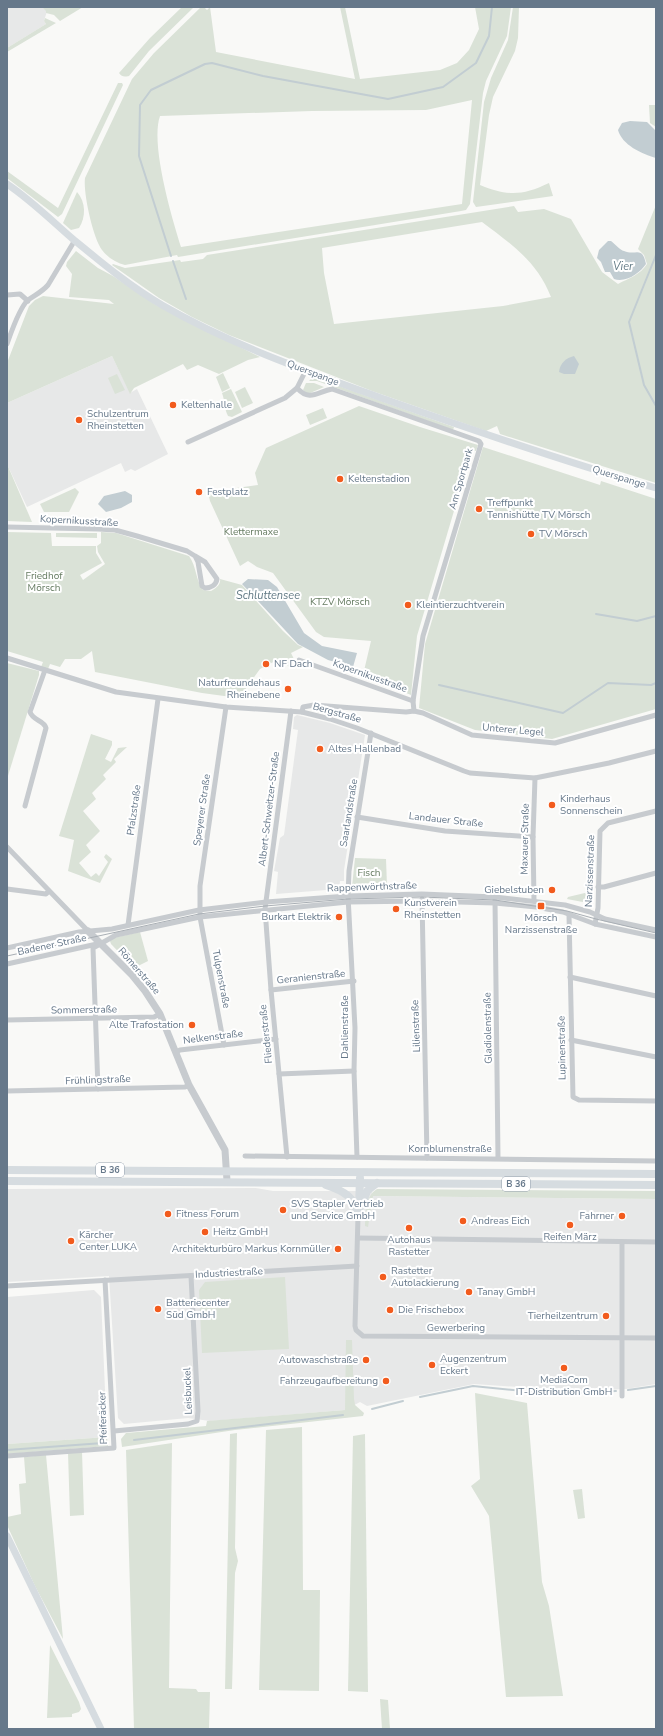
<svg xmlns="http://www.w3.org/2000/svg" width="663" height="1736" viewBox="0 0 663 1736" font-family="'Nunito Sans',sans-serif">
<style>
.built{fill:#e7e8e8}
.green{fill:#dae2d7;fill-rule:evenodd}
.water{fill:#c2cdd2}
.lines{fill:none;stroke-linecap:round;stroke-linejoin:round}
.stream{stroke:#c2cdd2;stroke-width:2}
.minor{stroke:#c7cbcf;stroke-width:5}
.tertiary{stroke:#c7cbcf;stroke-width:7}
.secondary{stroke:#d6dce0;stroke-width:7}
.primary{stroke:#d6dce0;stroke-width:8}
.tram{stroke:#a9afb5;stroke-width:1}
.poi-dot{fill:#f25b1d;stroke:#fff;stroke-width:1.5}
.labels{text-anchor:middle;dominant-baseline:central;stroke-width:4;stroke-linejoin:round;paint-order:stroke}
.shield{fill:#fff;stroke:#94a0ad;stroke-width:1}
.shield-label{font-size:9px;font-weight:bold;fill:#66788a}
.street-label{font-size:10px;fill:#66788a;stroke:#fff}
.poi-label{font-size:10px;fill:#66788a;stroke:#fff;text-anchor:start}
.park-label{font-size:10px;fill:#657b61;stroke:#fff}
.water-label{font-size:11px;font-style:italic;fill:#627a85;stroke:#fff}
</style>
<rect width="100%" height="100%" fill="#f9f9f7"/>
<g class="built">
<path d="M 7,7 L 42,7 L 47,11 L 44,21 L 46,24 L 7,48 Z"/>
<path d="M 112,356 L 130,393 L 137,389 L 168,454 L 135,471 L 131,469 L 125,472 L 121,463 L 27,507 L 7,464 L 7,403 Z"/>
<path d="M 297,715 L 330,723 L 365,735 L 344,870 L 344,881 L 340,881 L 339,889 L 276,894 L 278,872 L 274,871 L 280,838 L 284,835 L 298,730 L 293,729 L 294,717 Z"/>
<path d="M 256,1188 L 273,1191 L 372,1191 L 373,1196 L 656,1199 L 656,1384 L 626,1389 L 578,1391 L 474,1384 L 367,1406 L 360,1402 L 345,1410 L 210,1421 L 188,1418 L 124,1424 L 118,1418 L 109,1276 L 7,1282 L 7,1189 Z"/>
<path d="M 94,1290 L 101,1297 L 107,1437 L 7,1444 L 7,1297 Z"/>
</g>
<g class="green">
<path d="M 42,7 L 83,7 L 60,21 L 54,15 L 46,13 L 46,11 Z"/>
<path d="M 182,7 L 194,7 L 149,51 L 129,76 C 124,77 122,77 119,73 L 150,38 Z"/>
<path d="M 201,7 L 204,7 L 207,10 L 210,7 L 216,52 L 355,79 L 340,7 L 345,7 L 360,79 L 440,70 L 457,63 L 469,50 L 479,29 L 475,7 L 511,7 L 507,36 L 486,81 L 483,93 L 470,204 L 466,210 L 461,211 L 178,257 L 177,255 L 125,265 C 117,263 108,258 102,250 C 93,238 83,193 85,178 L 132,79 L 154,53 ZM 472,100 L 462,204 L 181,247 C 172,218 150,144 160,116 L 312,111 L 426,110 Z"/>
<path d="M 513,7 L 519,7 L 518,38 L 515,51 L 493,97 L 489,115 L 480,185 C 507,196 522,196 549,183 L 553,196 L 476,207 L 473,202 L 484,102 L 491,78 L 508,40 Z"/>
<path d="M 45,18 L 56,23 L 7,52 L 7,48 L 46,24 L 44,21 Z"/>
<path d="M 118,83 L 122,83 L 123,85 L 62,214 L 58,217 L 7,178 L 7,171 L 58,208 Z"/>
<path d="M 649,105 L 656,105 L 656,127 L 650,123 Z"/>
<path d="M 77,192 C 86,202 86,217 79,228 L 71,230 L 63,223 Z"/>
<path d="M 656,205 L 656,483 L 500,434 L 497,426 L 486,431 L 372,391 L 229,335 L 192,317 L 159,298 L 112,265 L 113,264 L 125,268 L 180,260 L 181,262 L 203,259 L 207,255 L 514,206 L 518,212 L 544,209 L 571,219 L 602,272 L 618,284 C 629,278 640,275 647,264 L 644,255 L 638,249 ZM 482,222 C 511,244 537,261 551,297 L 503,306 L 334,324 L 324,273 L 322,248 Z"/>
<path d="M 76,251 L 98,268 L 113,276 L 156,305 L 260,357 L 248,360 L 219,374 L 198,365 L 187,370 L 183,364 L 134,388 L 130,394 L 112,356 L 7,403 L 7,363 L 29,306 L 35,300 L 43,296 L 114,304 L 109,300 L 69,297 L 72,274 L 66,266 L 67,262 Z"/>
<path d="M 223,373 L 230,388 L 222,392 L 216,377 Z"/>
<path d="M 117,374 L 125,390 L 115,394 L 108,378 Z"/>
<path d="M 312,378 L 319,379 L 454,427 L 453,430 L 317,381 L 309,381 Z"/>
<path d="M 306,383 L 314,383 L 324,387 L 308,394 L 303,390 Z"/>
<path d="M 245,387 L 253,403 L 242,408 L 235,392 Z"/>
<path d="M 231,389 L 242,412 L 232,417 L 228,416 C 224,408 225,401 222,393 Z"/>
<path d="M 359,406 L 420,427 L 478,445 L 476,451 L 472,450 L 417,636 L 411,695 L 363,675 L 371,641 L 324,637 L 316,632 L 273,573 L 257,567 L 248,561 L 240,566 L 210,501 L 208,492 L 258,485 L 255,473 L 266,448 Z"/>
<path d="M 323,408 L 327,418 L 310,425 L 306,415 Z"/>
<path d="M 483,447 L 600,485 L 601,481 L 656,499 L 656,709 L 552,739 L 475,730 L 419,708 L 425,644 Z"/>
<path d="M 7,464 L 32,522 L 7,521 Z"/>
<path d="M 75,488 L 79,492 L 69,512 L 44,512 L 40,504 Z"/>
<path d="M 7,532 L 51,533 L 52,546 L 96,546 L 96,553 L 102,563 L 80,575 L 83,580 L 105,564 L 98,552 L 97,546 L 101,543 L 101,532 L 116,533 L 189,556 C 197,567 195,579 203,590 L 211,591 C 216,588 221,585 220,579 L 242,585 L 283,631 L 298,645 L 303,647 L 291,653 L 294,659 L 289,667 L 279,659 L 260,669 L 239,698 L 202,693 L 95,672 L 92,651 L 81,659 L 65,659 L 60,667 L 50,664 L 48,669 L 41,667 L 43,662 L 7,651 Z"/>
<path d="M 56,533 L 97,533 L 97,538 L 56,537 Z"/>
<path d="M 7,663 L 39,671 L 39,675 L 7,779 Z"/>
<path d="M 311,708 L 337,709 L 337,716 L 312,711 Z"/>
<path d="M 91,734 L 112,741 L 112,745 L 105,759 L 111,762 L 118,748 L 127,747 L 114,759 L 116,762 L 103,775 L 106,779 L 92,793 L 96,799 L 83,811 L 100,831 L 86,845 L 91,852 L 79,863 L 91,877 L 96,873 L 99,876 L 108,862 L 104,857 L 106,854 L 112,859 L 100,883 L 68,871 L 74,840 L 59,836 Z"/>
<path d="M 355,858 L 386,859 L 387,886 L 352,887 Z"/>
<path d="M 589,892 L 588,903 L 567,899 L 568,897 Z"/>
<path d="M 140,932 L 148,961 L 134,968 L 111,944 L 110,941 L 113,938 Z"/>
<path d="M 377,1189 L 656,1191 L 656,1199 L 373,1196 L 368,1227 L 365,1226 C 366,1213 365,1196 377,1189 Z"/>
<path d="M 285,1277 L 289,1349 L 202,1353 L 199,1290 L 205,1282 Z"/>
<path d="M 346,1340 L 352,1340 L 354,1399 L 355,1405 L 364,1413 L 363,1416 L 235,1430 L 122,1447 L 121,1439 L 126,1433 L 206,1426 L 207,1421 L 345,1410 Z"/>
<path d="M 475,1393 L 527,1403 L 542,1582 L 549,1606 L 563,1696 L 506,1697 L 489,1516 L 471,1486 L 480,1479 Z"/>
<path d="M 302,1427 L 303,1590 L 320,1590 L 319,1691 L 259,1690 L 266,1430 Z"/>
<path d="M 237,1433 L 235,1548 L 238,1561 L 235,1573 L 232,1689 L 225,1689 L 230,1434 Z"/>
<path d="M 365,1434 L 368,1692 L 348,1691 L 353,1436 Z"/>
<path d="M 107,1437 L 108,1446 L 7,1454 L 7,1444 Z"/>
<path d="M 172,1443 L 169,1688 L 196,1689 L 198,1692 L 210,1692 L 209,1729 L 134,1729 L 126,1450 Z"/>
<path d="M 82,1452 L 84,1515 L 70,1516 L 68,1453 Z"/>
<path d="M 46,1455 L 63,1639 L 35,1586 L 7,1525 L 7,1517 L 21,1514 L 19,1484 L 26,1483 L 24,1457 Z"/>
<path d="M 582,1489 L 585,1518 L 578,1519 L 573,1490 Z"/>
<path d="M 50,1645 L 79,1702 L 81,1709 L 79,1712 L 72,1714 L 72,1717 L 47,1718 Z"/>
<path d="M 380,1699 L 388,1700 L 390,1729 L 382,1729 Z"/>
</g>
<g class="water">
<path d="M 630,121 L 647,122 L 656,131 L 656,158 C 642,154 622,145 618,130 L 622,123 Z"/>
<path d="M 608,241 L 611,241 C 615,244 620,250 624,251 C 636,256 642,245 646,264 C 640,273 626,283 614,279 L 610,272 L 605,272 L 601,262 L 597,258 L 599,250 Z"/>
<path d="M 574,356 L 579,364 L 575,374 L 564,374 L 559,372 C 560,363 566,358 574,356 Z"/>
<path d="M 125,491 L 132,495 L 132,502 L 121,508 L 106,512 L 98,504 L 104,496 Z"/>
<path d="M 248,579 L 268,580 L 277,587 L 304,633 L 322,646 L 357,653 L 353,667 L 328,660 L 298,644 L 242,584 Z"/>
</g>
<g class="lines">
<g class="stream">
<path d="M 656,255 L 629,322 L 644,385 L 656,406"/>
<path d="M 171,256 L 139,156 L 140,105 L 151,90 L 205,64 L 212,63 L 263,76 L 388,99 L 443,87 L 476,63 L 489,36 L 492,7"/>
<path d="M 173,261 L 186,299"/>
<path d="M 596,614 L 637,621 L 656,616"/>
<path d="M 439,685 L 563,713 L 608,683 L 651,685 L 656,683"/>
<path d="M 628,1390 L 656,1386"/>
<path d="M 420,1397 L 473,1386 L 554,1394 L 616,1391"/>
<path d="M 372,1409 L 403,1401"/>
<path d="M 134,1440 L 343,1415"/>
<path d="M 7,1450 L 103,1443"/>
</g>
<g class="minor">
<path d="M 7,295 L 20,294 L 28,301"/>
<path d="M 7,344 C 11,333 19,308 28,300 C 35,295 42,292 48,285 L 75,240"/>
<path d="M 297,388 C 310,402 317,392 332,389 L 479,441 L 481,444 L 423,636 L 413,701 L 414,711"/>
<path d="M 188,442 L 285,398 L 297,388 L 306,370"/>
<path d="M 7,527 L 98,529 L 115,530 L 137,536 L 187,551 L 195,556 L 198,562 L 202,586 L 205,588 C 211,588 216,585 217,579 L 205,562 L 195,556"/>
<path d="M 7,658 L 116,692 L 226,707 L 302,712 L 330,719 L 357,728 L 464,771 L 470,773 L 535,778 L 609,763 L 656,751"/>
<path d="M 299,660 L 413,701"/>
<path d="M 302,712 L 303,707 L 314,705 L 406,712 L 414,711 L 423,713 L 472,735 L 555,743 L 656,715"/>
<path d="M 25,806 L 46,728 C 44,720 33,721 30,712 L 45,670"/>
<path d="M 357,817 L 445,831 L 533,837"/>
<path d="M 7,847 L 88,931"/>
<path d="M 598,887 L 604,887 L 656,873"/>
<path d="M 7,889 L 46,894 L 49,891"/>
<path d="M 422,899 L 427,1158"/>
<path d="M 495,900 L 498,1158"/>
<path d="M 534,901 L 533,837 L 535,778"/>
<path d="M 569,915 L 573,1097 L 579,1100 L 656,1101"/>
<path d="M 595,924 L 598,908 L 600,831 L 608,823 L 656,811"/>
<path d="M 128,925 L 158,699"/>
<path d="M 7,948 L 79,932 L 112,929 L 199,910 L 266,902 L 348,896 L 422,894 L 495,897 L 565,905 L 590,912 L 605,919 L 656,930"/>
<path d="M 7,964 L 97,944"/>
<path d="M 570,977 L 656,996"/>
<path d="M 271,990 L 354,981"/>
<path d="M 7,1020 L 154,1017 L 160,1014"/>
<path d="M 571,1040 L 656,1057"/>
<path d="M 224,1045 L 200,917 L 200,886 L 226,707"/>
<path d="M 176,1052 L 180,1050 L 276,1039"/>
<path d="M 279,1074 L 354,1071"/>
<path d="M 98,1089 L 93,948 L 116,935 L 200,917 L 348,902 L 422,901 L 495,903 L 536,907 L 563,912 L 595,924 L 656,937"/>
<path d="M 7,1091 L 185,1087 L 189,1085"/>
<path d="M 245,1156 L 656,1161"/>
<path d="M 287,1157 L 271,990 L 265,909 L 291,711"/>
<path d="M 357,1157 L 354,1071 L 355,1028 L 348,896 L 349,871 L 371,733"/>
<path d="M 358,1216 L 355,1326 L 356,1330 L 363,1336 L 656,1338"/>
<path d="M 358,1238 L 656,1242"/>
<path d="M 7,1286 L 357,1266"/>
<path d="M 622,1396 L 622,1242"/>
<path d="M 114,1431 L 188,1424 L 197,1421 L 198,1411 L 191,1276"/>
<path d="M 7,1456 L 114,1448 L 105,1280"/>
</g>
<path class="tertiary" d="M 88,931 L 132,975 L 145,991 L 160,1014 L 189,1085 L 225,1150 L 227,1181"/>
<g class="secondary">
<path d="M 7,184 C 31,200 52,221 74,240 C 102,263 131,287 162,305 C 233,346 312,373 390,401 C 478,432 566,462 656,488"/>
<path d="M 7,1536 L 101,1729"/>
</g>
<g class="primary">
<path d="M 7,1170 L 656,1174"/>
<path d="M 7,1181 L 656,1185"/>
<path d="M 326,1185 C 344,1191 355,1197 358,1216"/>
<path d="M 362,1205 L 367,1191 L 377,1183"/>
<path d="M 359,1209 L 360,1178"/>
</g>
<path class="tram" d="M 7,956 L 199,914 L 265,906 L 348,899 L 422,897 L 495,900 L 567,911 L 596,919 L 656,933"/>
</g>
<g class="poi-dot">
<circle cx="173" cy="405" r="4"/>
<circle cx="79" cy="420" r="4"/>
<circle cx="340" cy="479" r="4"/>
<circle cx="199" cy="492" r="4"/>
<circle cx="479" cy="509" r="4"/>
<circle cx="531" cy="534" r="4"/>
<circle cx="408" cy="605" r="4"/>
<circle cx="266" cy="664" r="4"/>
<circle cx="288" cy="689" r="4"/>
<circle cx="320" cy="749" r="4"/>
<circle cx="552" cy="805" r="4"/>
<circle cx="552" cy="890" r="4"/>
<rect x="537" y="902" width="8" height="8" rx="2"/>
<circle cx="396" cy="909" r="4"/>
<circle cx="339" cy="917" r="4"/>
<circle cx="192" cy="1025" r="4"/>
<circle cx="283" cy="1210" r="4"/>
<circle cx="168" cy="1214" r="4"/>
<circle cx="622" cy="1216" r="4"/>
<circle cx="463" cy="1221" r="4"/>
<circle cx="570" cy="1225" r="4"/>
<circle cx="409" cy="1228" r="4"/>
<circle cx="205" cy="1232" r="4"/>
<circle cx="71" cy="1241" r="4"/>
<circle cx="338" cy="1249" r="4"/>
<circle cx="383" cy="1277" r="4"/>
<circle cx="469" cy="1292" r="4"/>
<circle cx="158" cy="1309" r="4"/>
<circle cx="390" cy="1310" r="4"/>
<circle cx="606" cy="1316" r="4"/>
<circle cx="366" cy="1360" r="4"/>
<circle cx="432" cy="1365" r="4"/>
<circle cx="564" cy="1368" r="4"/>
<circle cx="386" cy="1381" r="4"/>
</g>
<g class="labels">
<g class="shield">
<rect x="96" y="1163" width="28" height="14" rx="3"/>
<rect x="502" y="1177" width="28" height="14" rx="3"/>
</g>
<g class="shield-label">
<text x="110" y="1170">B 36</text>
<text x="516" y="1184">B 36</text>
</g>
<g class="street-label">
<text transform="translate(313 373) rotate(21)">Querspange</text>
<text transform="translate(619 477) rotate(17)">Querspange</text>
<text transform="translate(461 479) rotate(-74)">Am Sportpark</text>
<text transform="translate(79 521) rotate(3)">Kopernikusstraße</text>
<text transform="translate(370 676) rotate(20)">Kopernikusstraße</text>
<text transform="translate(337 713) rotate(16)">Bergstraße</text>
<text transform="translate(513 730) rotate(5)">Unterer Legel</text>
<text transform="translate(269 809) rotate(-83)">Albert-Schweitzer-Straße</text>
<text transform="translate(134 810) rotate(-82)">Pfalzstraße</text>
<text transform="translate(202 810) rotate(-82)">Speyerer Straße</text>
<text transform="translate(349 813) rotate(-81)">Saarlandstraße</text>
<text transform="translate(446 820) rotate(6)">Landauer Straße</text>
<text transform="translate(525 839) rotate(-89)">Maxauer Straße</text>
<text transform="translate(590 871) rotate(-88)">Narzissenstraße</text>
<text transform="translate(372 887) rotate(-2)">Rappenwörthstraße</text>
<text transform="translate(52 945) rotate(-12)">Badener Straße</text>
<text transform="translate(139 971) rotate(49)">Römerstraße</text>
<text transform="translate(311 977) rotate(-6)">Geranienstraße</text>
<text transform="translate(221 979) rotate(79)">Tulpenstraße</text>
<text transform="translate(84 1010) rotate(-1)">Sommerstraße</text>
<text transform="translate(416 1026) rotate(-92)">Lilienstraße</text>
<text transform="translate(345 1027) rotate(-90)">Dahlienstraße</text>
<text transform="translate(488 1028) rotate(-91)">Gladiolenstraße</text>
<text transform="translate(266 1034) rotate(-96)">Fliederstraße</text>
<text transform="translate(213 1037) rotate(-7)">Nelkenstraße</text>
<text transform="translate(562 1048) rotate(-91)">Lupinenstraße</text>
<text transform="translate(98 1080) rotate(-2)">Frühlingstraße</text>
<text x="450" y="1149">Kornblumenstraße</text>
<text transform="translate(229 1273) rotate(-3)">Industriestraße</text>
<text x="456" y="1328">Gewerbering</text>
<text transform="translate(188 1391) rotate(-92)">Leisbuckel</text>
<text transform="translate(103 1418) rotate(-92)">Pfeiferäcker</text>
</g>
<g class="poi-label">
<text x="181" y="405">Keltenhalle</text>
<text x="87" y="414">Schulzentrum<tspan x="87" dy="12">Rheinstetten</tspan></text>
<text x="348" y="479">Keltenstadion</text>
<text x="207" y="492">Festplatz</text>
<text x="487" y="503">Treffpunkt<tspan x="487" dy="12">Tennishütte TV Mörsch</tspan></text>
<text x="539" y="534">TV Mörsch</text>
<text x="416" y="605">Kleintierzuchtverein</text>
<text x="274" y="664">NF Dach</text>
<text x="280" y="683" text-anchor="end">Naturfreundehaus<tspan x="280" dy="12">Rheinebene</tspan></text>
<text x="328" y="749">Altes Hallenbad</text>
<text x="560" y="799">Kinderhaus<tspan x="560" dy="12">Sonnenschein</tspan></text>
<text x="544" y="890" text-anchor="end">Giebelstuben</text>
<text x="404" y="903">Kunstverein<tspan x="404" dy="12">Rheinstetten</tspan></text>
<text x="331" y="917" text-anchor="end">Burkart Elektrik</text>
<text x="541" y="918" text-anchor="middle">Mörsch<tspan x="541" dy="12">Narzissenstraße</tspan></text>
<text x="184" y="1025" text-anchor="end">Alte Trafostation</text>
<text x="291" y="1204">SVS Stapler Vertrieb<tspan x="291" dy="12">und Service GmbH</tspan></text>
<text x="176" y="1214">Fitness Forum</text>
<text x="614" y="1216" text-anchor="end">Fahrner</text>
<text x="471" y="1221">Andreas Eich</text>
<text x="213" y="1232">Heitz GmbH</text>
<text x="79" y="1235">Kärcher<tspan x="79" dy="12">Center LUKA</tspan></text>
<text x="570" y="1237" text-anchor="middle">Reifen März</text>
<text x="409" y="1240" text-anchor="middle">Autohaus<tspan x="409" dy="12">Rastetter</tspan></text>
<text x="330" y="1249" text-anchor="end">Architekturbüro Markus Kornmüller</text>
<text x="391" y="1271">Rastetter<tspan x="391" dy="12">Autolackierung</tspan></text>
<text x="477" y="1292">Tanay GmbH</text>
<text x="166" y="1303">Batteriecenter<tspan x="166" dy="12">Süd GmbH</tspan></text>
<text x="398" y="1310">Die Frischebox</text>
<text x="598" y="1316" text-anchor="end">Tierheilzentrum</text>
<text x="440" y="1359">Augenzentrum<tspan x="440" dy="12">Eckert</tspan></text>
<text x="358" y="1360" text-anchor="end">Autowaschstraße</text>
<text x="564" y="1380" text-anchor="middle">MediaCom<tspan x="564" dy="12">IT-Distribution GmbH</tspan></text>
<text x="378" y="1381" text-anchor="end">Fahrzeugaufbereitung</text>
</g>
<g class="park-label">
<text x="251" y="532">Klettermaxe</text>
<text x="44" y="576">Friedhof<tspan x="44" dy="12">Mörsch</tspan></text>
<text x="340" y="602">KTZV Mörsch</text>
<text x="369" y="873">Fisch</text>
</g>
<g class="water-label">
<text x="623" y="266">Vier</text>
<text x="268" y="595">Schluttensee</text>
</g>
</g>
<rect width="663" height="1736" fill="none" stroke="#66788a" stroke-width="16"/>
</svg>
